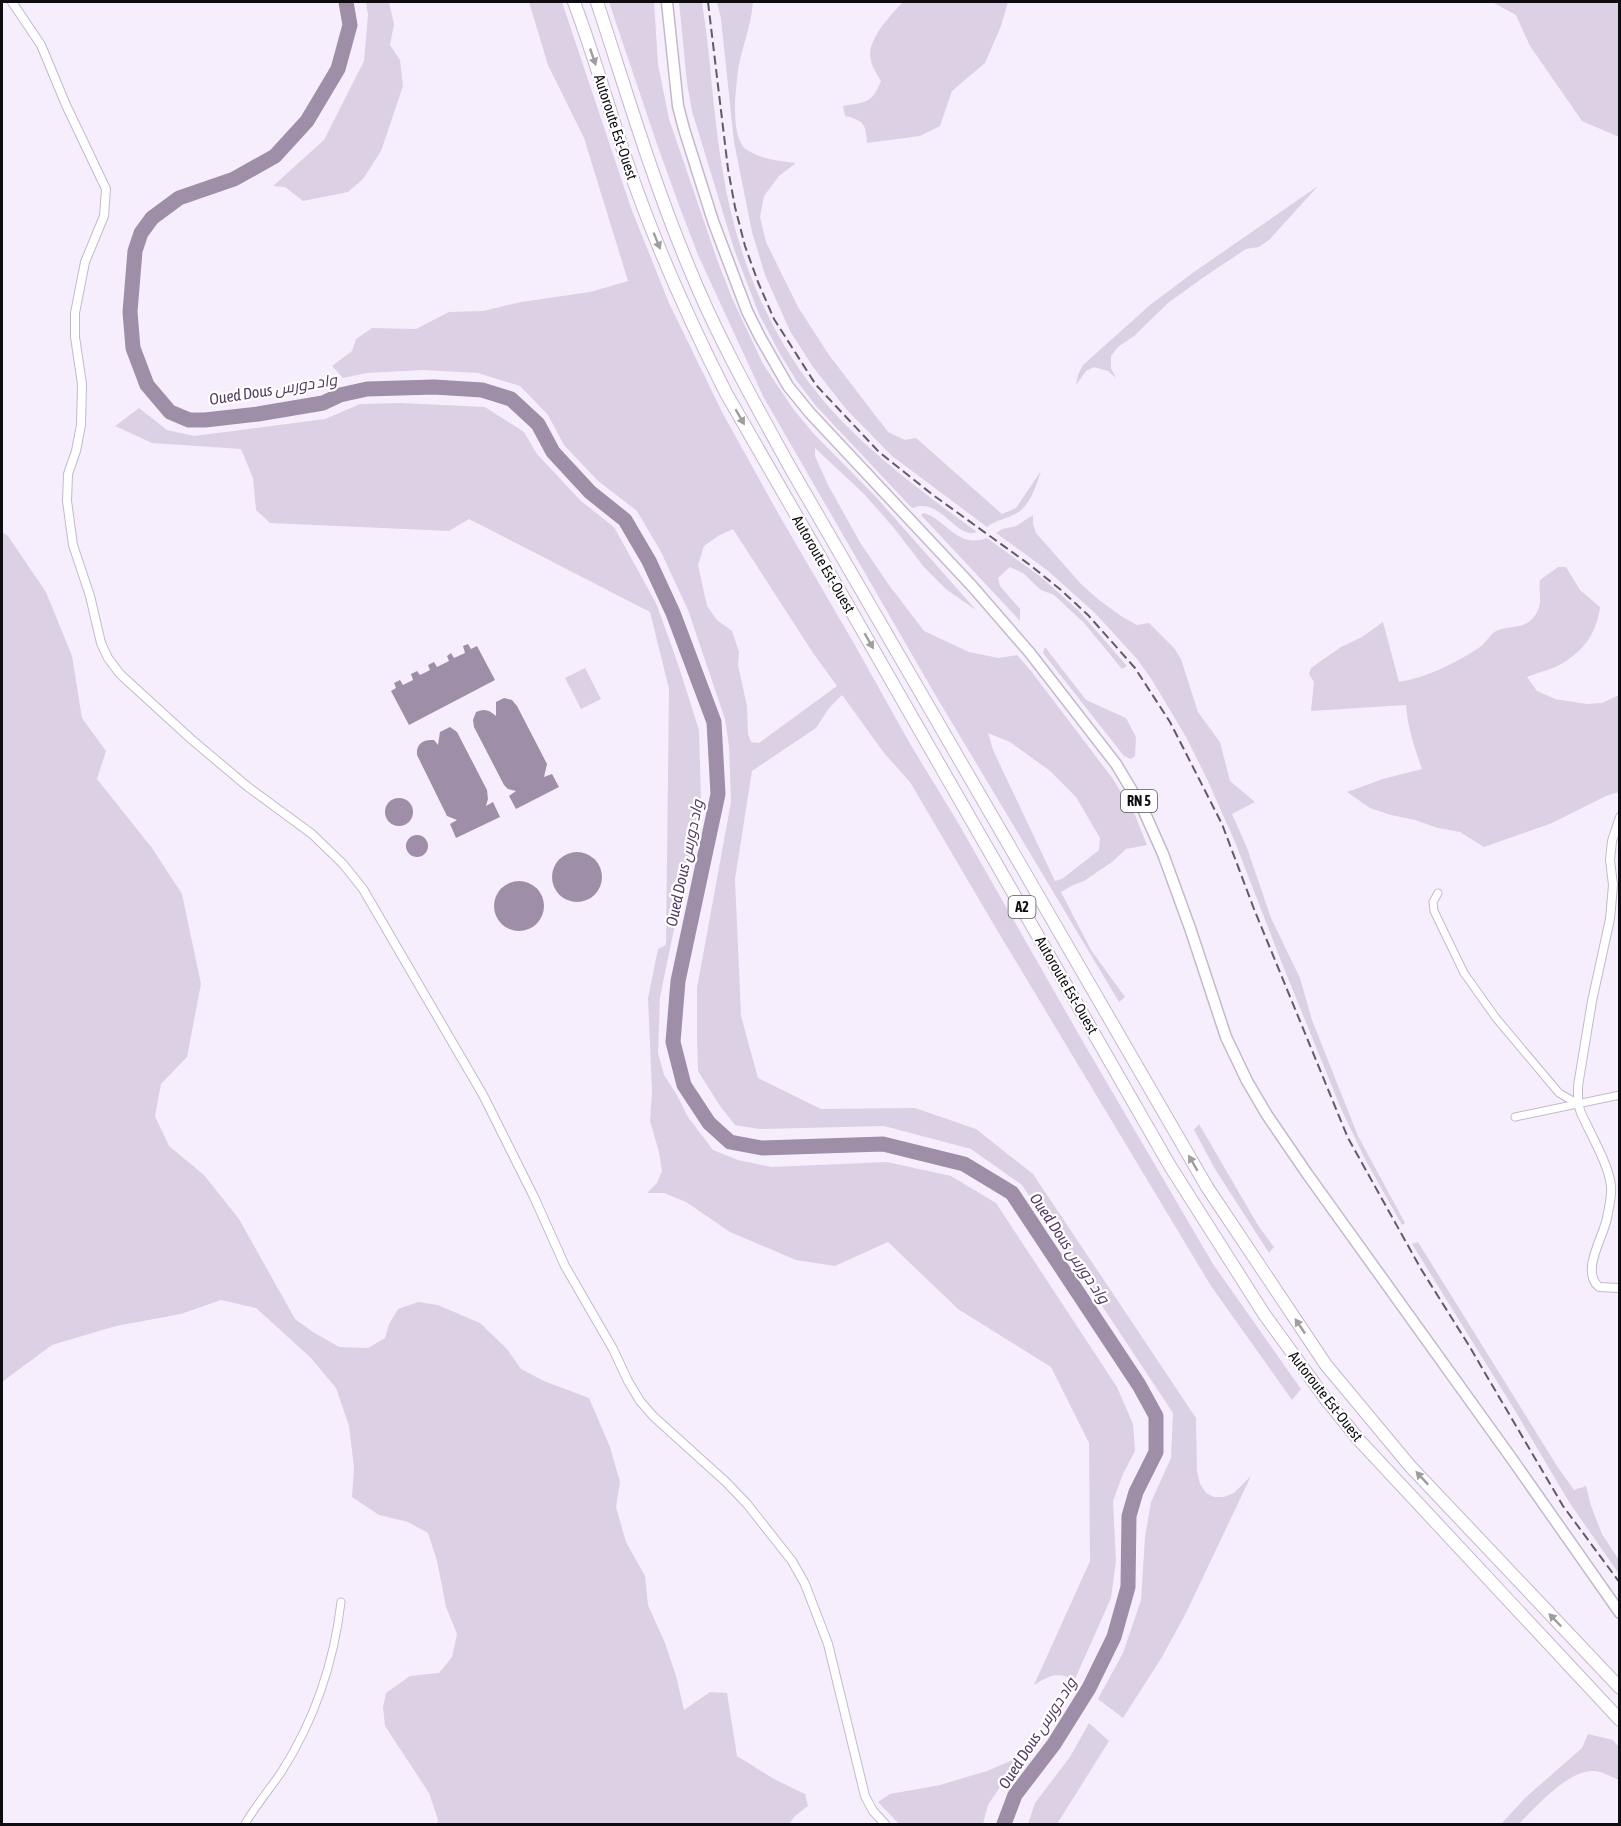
<svg xmlns="http://www.w3.org/2000/svg" width="1621" height="1826" viewBox="0 0 1621 1826" font-family="'Asap Condensed',Cairo,sans-serif">
<style>
.green{fill:#dcd0e5;fill-rule:evenodd}
.water{fill:#9e8ea8}
.lines{fill:none;stroke-linecap:round;stroke-linejoin:round}
.river{stroke:#9e8ea8;stroke-width:15}
.minor-casing{stroke:#c4b9cb;stroke-width:9}
.tertiary-casing{stroke:#c4b9cb;stroke-width:10}
.primary-casing{stroke:#c4b9cb;stroke-width:13}
.motorway-casing{stroke:#c4b9cb;stroke-width:14}
.minor{stroke:#fff;stroke-width:7}
.tertiary{stroke:#fff;stroke-width:8}
.primary{stroke:#fff;stroke-width:10}
.motorway{stroke:#fff;stroke-width:12}
.rail{stroke:#605b64;stroke-width:2;stroke-dasharray:9 4.5;stroke-linecap:butt}
.oneway{fill:#9f9da0}
.labels{text-anchor:middle;dominant-baseline:central;stroke-width:4.5;stroke-linejoin:round;paint-order:stroke}
.shield{fill:#fff;stroke:#565458;stroke-width:1.5}
.shield-label{font-size:14px;font-weight:bold;fill:#0e0b11}
.street-label{font-size:15px;fill:#0e0b11;stroke:#fff}
.water-label{font-size:16px;font-style:italic;fill:#543c63;stroke:#fff}
</style>
<rect width="100%" height="100%" fill="#f7eefd"/>
<g class="green">
<path d="M 366,2 L 389,2 L 394,24 L 390,45 L 400,60 L 403,86 L 381,151 L 363,179 L 348,192 L 303,201 L 285,187 L 273,186 L 324,140 L 364,61 L 368,15 Z"/>
<path d="M 529,2 L 562,2 L 631,208 L 669,303 L 722,412 L 778,513 L 856,647 L 909,742 L 957,821 L 1086,1047 L 1213,1264 L 1301,1389 L 1292,1400 L 1211,1286 L 994,925 L 910,782 L 884,753 L 842,695 L 829,708 L 816,728 L 752,771 L 735,879 L 741,1016 L 758,1078 L 821,1109 L 915,1108 L 976,1129 L 1033,1174 L 1196,1418 L 1197,1471 L 1200,1484 L 1206,1493 L 1214,1497 L 1224,1497 L 1234,1493 L 1251,1476 L 1186,1613 L 1162,1657 L 1123,1718 L 1098,1699 L 1123,1653 L 1141,1600 L 1145,1537 L 1151,1502 L 1171,1458 L 1173,1413 L 1022,1185 L 971,1149 L 884,1126 L 759,1129 L 735,1125 L 720,1106 L 698,1071 L 697,1039 L 697,988 L 731,802 L 729,746 L 725,719 L 688,610 L 661,552 L 637,511 L 597,480 L 564,445 L 548,415 L 520,386 L 478,373 L 423,370 L 367,373 L 343,378 L 332,366 L 352,351 L 356,339 L 372,328 L 416,329 L 449,312 L 483,311 L 521,302 L 590,292 L 628,281 L 584,138 L 548,65 ZM 733,529 L 813,653 L 837,686 L 759,743 L 751,742 L 748,734 L 747,706 L 738,665 L 739,652 L 732,631 L 717,620 L 707,606 L 698,565 L 704,546 L 718,536 Z"/>
<path d="M 609,2 L 654,2 L 658,64 L 669,119 L 718,262 L 732,298 L 763,364 L 794,410 L 814,434 L 876,497 L 976,610 L 947,590 L 923,566 L 894,528 L 864,494 L 815,448 L 815,456 L 828,485 L 861,544 L 889,585 L 924,631 L 969,652 L 999,658 L 1017,655 L 1031,671 L 1113,779 L 1135,815 L 1147,845 L 1126,849 L 1112,862 L 1084,881 L 1073,885 L 1061,892 L 1091,950 L 1125,997 L 1119,1002 L 933,691 L 764,398 L 698,255 L 680,208 L 658,147 ZM 988,733 L 1010,742 L 1050,771 L 1076,797 L 1100,838 L 1099,850 L 1062,879 L 1055,881 L 993,750 Z"/>
<path d="M 679,2 L 702,2 C 711,58 713,116 723,173 C 737,258 771,341 828,406 C 871,455 925,494 977,532 C 955,540 941,496 912,508 L 816,406 L 796,380 L 779,352 L 759,314 L 734,249 L 692,111 L 687,83 Z"/>
<path d="M 717,2 L 753,2 C 751,29 739,53 737,79 C 735,96 731,139 747,150 C 761,159 779,161 796,163 L 779,176 L 764,196 L 760,217 L 766,242 L 798,307 L 829,355 L 862,398 L 888,432 L 905,440 L 916,438 L 1002,514 L 1016,508 L 1041,471 C 1036,487 1029,509 1013,515 C 1003,520 996,520 987,527 L 892,456 L 846,409 L 813,367 L 790,331 L 765,275 L 752,232 L 734,142 L 721,19 Z"/>
<path d="M 903,2 L 1008,2 L 1001,26 L 985,63 L 952,91 L 940,126 L 920,136 L 867,143 C 866,125 864,120 845,116 L 843,106 C 865,102 872,104 881,81 C 876,73 870,64 870,54 C 871,35 891,15 903,2 Z"/>
<path d="M 1492,2 L 1619,2 L 1619,137 L 1582,121 L 1530,46 L 1516,15 Z"/>
<path d="M 1318,186 L 1269,240 L 1259,247 L 1246,249 L 1204,277 L 1168,303 L 1134,336 L 1118,347 L 1111,356 L 1111,368 L 1116,378 L 1108,371 L 1094,367 L 1086,371 L 1076,385 L 1078,375 L 1083,365 L 1150,305 L 1194,272 Z"/>
<path d="M 401,403 L 485,407 L 524,432 L 537,454 L 581,501 L 614,527 L 656,603 L 678,664 L 699,730 L 701,799 L 660,997 L 658,1053 L 664,1075 L 677,1095 L 688,1117 L 713,1150 L 738,1160 L 771,1167 L 887,1162 L 951,1176 L 996,1203 L 1117,1387 L 1133,1424 L 1135,1451 L 1123,1474 L 1113,1501 L 1116,1561 L 1111,1598 L 1075,1679 C 1055,1673 1053,1674 1034,1685 L 1090,1561 L 1089,1443 L 1051,1367 L 958,1309 L 888,1242 L 835,1266 L 796,1260 L 730,1232 L 686,1202 L 664,1193 L 647,1193 L 657,1183 L 662,1171 L 659,1152 L 650,1121 L 652,1091 L 648,998 L 658,949 L 666,945 L 669,689 L 650,612 L 469,519 L 449,531 L 270,523 L 256,510 L 253,478 L 241,449 L 152,443 L 115,426 L 139,408 L 167,430 L 194,436 L 325,419 L 360,404 Z"/>
<path d="M 924,513 C 947,520 957,549 987,538 L 1041,577 L 1079,611 L 1127,666 L 1122,669 L 1084,623 L 1054,595 L 1041,590 L 1023,573 L 1010,567 L 998,578 L 1000,586 L 1020,609 L 1020,621 L 921,515 Z"/>
<path d="M 1033,515 L 1033,524 L 1036,533 L 1081,584 L 1099,600 L 1121,616 L 1137,625 L 1149,623 L 1174,648 L 1181,659 L 1198,712 L 1220,742 L 1230,781 L 1255,802 L 1232,814 L 1247,848 L 1271,918 L 1300,978 L 1312,1020 L 1358,1136 L 1405,1223 L 1402,1225 L 1366,1161 L 1342,1111 L 1281,961 L 1235,842 L 1207,779 L 1186,737 L 1152,680 L 1137,659 L 1095,613 L 1047,570 L 996,533 L 1002,529 L 1016,526 Z"/>
<path d="M 2,532 L 8,536 L 46,592 L 72,656 L 82,718 L 106,751 L 97,779 L 152,848 L 182,894 L 201,984 L 187,1057 L 161,1084 L 155,1116 L 169,1146 L 204,1175 L 239,1219 L 295,1319 L 313,1332 L 339,1347 L 368,1348 L 385,1338 L 389,1324 L 398,1309 L 418,1302 L 438,1305 L 480,1323 L 507,1349 L 521,1369 L 544,1381 L 589,1398 L 610,1447 L 620,1482 L 616,1507 L 626,1542 L 645,1576 L 648,1605 L 665,1643 L 676,1676 L 684,1710 L 710,1692 L 727,1693 L 737,1756 L 774,1779 L 805,1794 L 808,1806 L 795,1816 L 789,1824 L 437,1824 L 438,1820 L 429,1793 L 385,1726 L 383,1707 L 386,1693 L 410,1676 L 439,1673 L 452,1657 L 457,1634 L 446,1607 L 437,1561 L 428,1533 L 408,1522 L 379,1515 L 352,1497 L 354,1467 L 349,1426 L 336,1388 L 311,1358 L 256,1308 L 221,1300 L 181,1314 L 116,1326 L 52,1345 L 2,1382 Z"/>
<path d="M 1558,567 L 1566,567 L 1580,590 L 1600,607 C 1597,631 1586,648 1566,661 C 1555,669 1539,672 1527,677 L 1537,691 L 1555,699 L 1587,704 L 1602,703 L 1619,695 L 1619,792 L 1606,796 L 1552,823 L 1484,847 L 1460,832 L 1438,828 L 1415,820 L 1391,815 L 1370,808 L 1347,792 L 1383,779 L 1422,769 C 1414,746 1408,730 1406,705 L 1311,711 L 1314,682 L 1309,674 L 1311,668 L 1341,647 L 1362,637 L 1383,622 L 1399,682 C 1428,677 1456,663 1480,647 C 1486,643 1490,634 1496,631 C 1511,624 1527,631 1537,612 C 1543,602 1538,591 1540,580 Z"/>
<path d="M 1045,647 L 1086,700 L 1126,718 L 1136,737 L 1135,756 L 1131,759 L 1124,756 L 1043,653 Z"/>
<path d="M 585,668 L 601,699 L 581,709 L 565,678 Z"/>
<path d="M 1199,1124 L 1259,1227 L 1274,1247 L 1269,1253 L 1215,1169 L 1194,1130 Z"/>
<path d="M 1418,1242 L 1557,1466 L 1574,1490 L 1586,1486 L 1591,1506 L 1602,1534 L 1619,1560 L 1619,1574 L 1569,1502 L 1514,1409 L 1412,1244 Z"/>
<path d="M 1089,1723 L 1109,1741 L 1057,1824 L 1028,1824 L 1035,1803 L 1070,1757 Z"/>
<path d="M 1588,1734 L 1613,1740 L 1619,1747 L 1619,1780 C 1611,1777 1602,1771 1593,1771 C 1569,1770 1535,1807 1519,1824 L 1501,1824 L 1525,1798 L 1582,1748 Z"/>
<path d="M 1020,1757 L 988,1805 L 983,1824 L 899,1824 L 878,1802 L 890,1794 L 940,1785 L 987,1771 Z"/>
</g>
<g class="water">
<path d="M 468,644 L 471,649 L 477,646 L 495,680 L 409,725 L 391,691 L 396,688 L 394,683 L 400,680 L 403,685 L 413,680 L 411,674 L 417,671 L 420,675 L 430,670 L 428,665 L 434,662 L 437,667 L 449,661 L 447,656 L 451,653 L 454,658 L 465,653 L 463,646 Z"/>
<path d="M 504,698 L 512,700 L 517,706 L 547,764 L 544,777 L 552,774 L 559,787 L 516,809 L 509,796 L 516,791 L 508,789 L 504,785 L 474,727 L 473,720 L 476,712 C 485,708 489,710 496,716 L 496,702 Z"/>
<path d="M 450,727 L 457,732 L 487,790 L 488,799 L 486,806 L 493,802 L 500,817 L 456,838 L 450,824 L 457,820 L 447,816 L 417,755 C 416,744 423,739 434,740 L 438,745 L 440,732 Z"/>
<circle cx="399" cy="812" r="14"/>
<circle cx="417" cy="846" r="11"/>
<circle cx="577" cy="877" r="25"/>
<circle cx="519" cy="906" r="25"/>
</g>
<g class="lines">
<path class="river" d="M 346,2 L 350,25 L 338,69 L 307,121 L 275,156 L 234,179 L 179,198 L 152,218 L 141,233 L 135,251 L 130,312 L 133,348 L 147,385 L 170,412 L 189,420 L 205,420 L 258,414 L 323,403 L 340,395 L 367,389 L 434,387 L 482,390 L 511,399 L 538,424 L 553,452 L 590,492 L 625,520 L 649,561 L 673,613 L 714,722 L 718,794 L 678,981 L 673,1042 L 684,1085 L 709,1123 L 730,1142 L 762,1148 L 883,1144 L 964,1164 L 1012,1193 L 1139,1385 L 1156,1416 L 1156,1452 L 1136,1492 L 1129,1516 L 1128,1587 L 1114,1637 L 1089,1688 L 1054,1744 L 1015,1795 L 1004,1824"/>
<g class="minor-casing">
<g id="minor">
<path d="M 1438,893 L 1433,902 L 1434,911 L 1464,973 L 1496,1018 L 1559,1093 L 1578,1104"/>
<path d="M 1515,1117 L 1620,1095"/>
<path d="M 245,1824 C 256,1805 270,1789 282,1771 C 315,1719 334,1662 341,1602"/>
</g>
</g>
<g class="tertiary-casing">
<g id="tertiary">
<path d="M 12,2 L 41,45 L 66,105 L 106,189 L 104,216 L 85,262 L 75,313 L 75,337 L 82,384 L 81,425 L 76,451 L 68,474 L 67,501 L 73,545 L 90,596 L 101,643 L 108,658 L 120,674 L 191,739 L 248,787 L 312,834 L 343,864 L 363,889 L 483,1095 L 534,1197 L 565,1266 L 613,1349 L 628,1381 L 640,1401 L 653,1416 L 726,1482 L 747,1504 L 792,1561 L 805,1584 L 828,1644 L 865,1796 L 873,1811 L 885,1824"/>
<path d="M 1620,817 L 1612,841 L 1610,860 L 1613,885 L 1610,919 L 1592,1001 L 1578,1086 L 1578,1104 L 1581,1113 C 1590,1133 1609,1165 1611,1186 C 1612,1196 1609,1207 1607,1218 C 1604,1236 1580,1271 1599,1287 L 1620,1288"/>
</g>
</g>
<g class="primary-casing">
<path id="primary" d="M 667,2 L 678,106 L 684,129 L 713,221 L 747,311 L 760,337 L 788,386 L 810,413 L 972,586 L 1030,653 L 1116,764 L 1143,809 L 1163,854 L 1190,928 L 1226,1037 L 1247,1081 L 1267,1115 L 1308,1175 L 1512,1459 L 1620,1613"/>
</g>
<g class="motorway-casing">
<g id="motorway">
<path d="M 574,2 C 594,55 609,109 627,162 C 654,242 688,318 726,393 L 1170,1166 L 1264,1314 L 1325,1398 L 1359,1440 L 1620,1720"/>
<path d="M 597,2 C 626,90 652,179 688,265 C 716,335 754,402 791,469 L 1207,1187 L 1326,1365 L 1410,1466 L 1620,1688"/>
</g>
</g>
<use href="#minor" class="minor"/>
<use href="#tertiary" class="tertiary"/>
<use href="#primary" class="primary"/>
<use href="#motorway" class="motorway"/>
<path class="rail" d="M 708,2 L 728,169 L 735,207 L 745,246 L 758,282 L 774,319 L 816,385 L 879,452 L 933,495 L 1030,565 L 1061,590 L 1088,615 L 1135,668 L 1170,722 L 1222,824 L 1254,909 L 1348,1138 L 1421,1269 L 1468,1344 L 1563,1506 L 1620,1583"/>
</g>
<defs><path id="oneway-solid" d="M-6-.8H1V-3.2L6.5 0L1 3.2V.8H-6Z" transform="scale(1.5)"/></defs>
<g class="oneway">
<use href="#oneway-solid" transform="translate(593 57) rotate(71)"/>
<use href="#oneway-solid" transform="translate(657 241) rotate(68)"/>
<use href="#oneway-solid" transform="translate(740 417) rotate(60)"/>
<use href="#oneway-solid" transform="translate(869 641) rotate(60)"/>
<use href="#oneway-solid" transform="translate(1193 1163) rotate(-120)"/>
<use href="#oneway-solid" transform="translate(1300 1326) rotate(-124)"/>
<use href="#oneway-solid" transform="translate(1422 1478) rotate(-133)"/>
<use href="#oneway-solid" transform="translate(1555 1620) rotate(-134)"/>
</g>
<g class="labels">
<g class="shield">
<rect x="1121" y="790" width="36" height="22" rx="4.5"/>
<rect x="1008.5" y="896" width="27" height="22" rx="4.5"/>
</g>
<g class="shield-label">
<text x="1139" y="801">RN 5</text>
<text x="1022" y="907">A2</text>
</g>
<g class="street-label">
<text transform="translate(616 127) rotate(72)">Autoroute Est-Ouest</text>
<text transform="translate(824 564) rotate(60)">Autoroute Est-Ouest</text>
<text transform="translate(1067 985) rotate(60)">Autoroute Est-Ouest</text>
<text transform="translate(1326 1396) rotate(52)">Autoroute Est-Ouest</text>
</g>
<g class="water-label">
<text transform="translate(273 389) rotate(-9)">Oued Dous واد دورس</text>
<text transform="translate(684 863) rotate(-78)">Oued Dous واد دورس</text>
<text transform="translate(1070 1248) rotate(56)">Oued Dous واد دورس</text>
<text transform="translate(1037 1733) rotate(-57)">Oued Dous واد دورس</text>
</g>
</g>
<rect width="1621" height="1826" fill="none" stroke="#0e0b11" stroke-width="6"/>
</svg>
